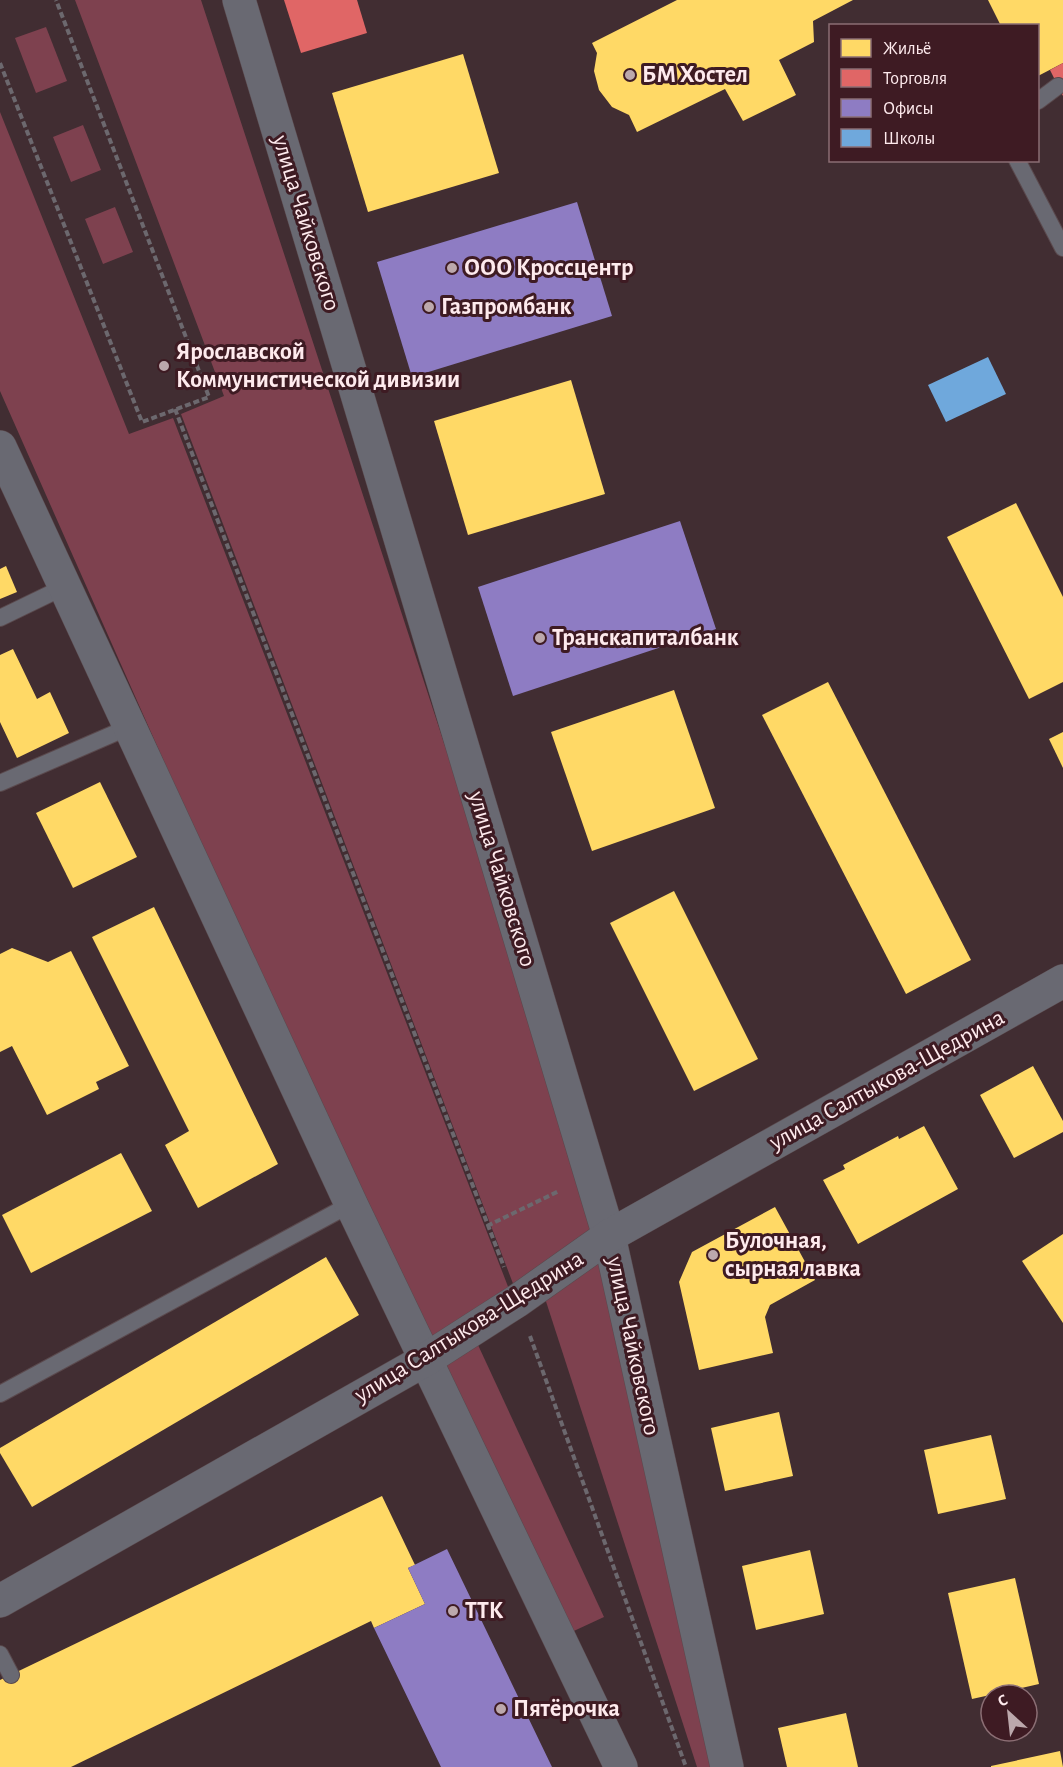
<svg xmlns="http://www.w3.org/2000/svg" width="1063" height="1767" viewBox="0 0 1063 1767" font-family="'Alegreya Sans',sans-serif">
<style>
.green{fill:#7e414f}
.homes{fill:#ffd966}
.shops{fill:#e06666}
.offices{fill:#8e7cc3}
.schools{fill:#6fa8dc}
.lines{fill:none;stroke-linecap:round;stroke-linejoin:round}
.lane-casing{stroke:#5a494d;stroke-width:18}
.street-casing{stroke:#5a494d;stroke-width:34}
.path{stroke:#6c686e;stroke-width:4;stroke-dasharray:6 3;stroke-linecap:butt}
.lane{stroke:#696972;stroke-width:16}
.street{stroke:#696972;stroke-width:33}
.poi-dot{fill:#bca8ac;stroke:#3e1b23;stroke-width:2}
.labels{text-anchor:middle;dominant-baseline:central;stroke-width:6;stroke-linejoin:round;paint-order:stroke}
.poi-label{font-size:24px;font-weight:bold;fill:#feeaed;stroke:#3e1b23;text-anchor:start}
.street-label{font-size:24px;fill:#feeaed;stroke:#3e1b23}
</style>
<rect width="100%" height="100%" fill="#412d32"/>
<g class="green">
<path d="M 75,0 L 201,0 L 605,1235 L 517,1294 L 181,414 L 224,396 Z"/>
<path d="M 46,27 L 67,81 L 36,93 L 15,38 Z"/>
<path d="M 0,112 L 129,434 L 173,418 L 512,1297 L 426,1354 L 0,391 Z"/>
<path d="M 83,125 L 101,170 L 71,182 L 53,137 Z"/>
<path d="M 115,207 L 133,252 L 103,264 L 85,219 Z"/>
<path d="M 607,1241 L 723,1767 L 697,1767 L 541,1286 Z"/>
<path d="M 472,1332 L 604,1617 L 563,1636 L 428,1361 Z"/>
</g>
<g class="homes">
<path d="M 677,0 L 853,0 L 813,21 L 814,42 L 779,60 L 796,95 L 743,121 L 725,89 L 637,132 L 629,115 L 612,107 L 599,90 L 594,71 L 597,53 L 592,43 Z"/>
<path d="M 988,0 L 1063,0 L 1063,63 L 1038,76 L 1038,26 L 1001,26 Z"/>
<path d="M 463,54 L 499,173 L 368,212 L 332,93 Z"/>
<path d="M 571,380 L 605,494 L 468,535 L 434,421 Z"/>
<path d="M 1016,503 L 1063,597 L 1063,682 L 1029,699 L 947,537 Z"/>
<path d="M 6,566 L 17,592 L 0,599 L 0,569 Z"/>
<path d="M 13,649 L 37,699 L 50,692 L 69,733 L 17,758 L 0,722 L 0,655 Z"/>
<path d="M 828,682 L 971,960 L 906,994 L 762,715 Z"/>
<path d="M 674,690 L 715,808 L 592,851 L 551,732 Z"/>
<path d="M 1063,732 L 1063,768 L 1049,739 Z"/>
<path d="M 100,782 L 137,857 L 73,888 L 36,813 Z"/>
<path d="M 674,891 L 758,1059 L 694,1091 L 610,923 Z"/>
<path d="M 154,907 L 278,1164 L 198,1208 L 165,1145 L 189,1131 L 92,937 Z"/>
<path d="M 12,948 L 48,962 L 71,951 L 129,1066 L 96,1082 L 99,1089 L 47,1115 L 12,1046 L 0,1052 L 0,954 Z"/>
<path d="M 1033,1066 L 1063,1121 L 1063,1132 L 1014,1158 L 980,1095 Z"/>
<path d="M 924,1126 L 958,1189 L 858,1244 L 823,1180 L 845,1169 L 843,1165 L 898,1136 L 899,1139 Z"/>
<path d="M 121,1153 L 152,1211 L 31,1273 L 2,1215 Z"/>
<path d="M 775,1207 L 815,1280 L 770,1305 L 765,1317 L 773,1353 L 699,1370 L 679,1282 L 692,1252 Z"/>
<path d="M 1063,1234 L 1063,1323 L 1022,1261 Z"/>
<path d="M 326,1257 L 359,1315 L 32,1507 L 0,1453 L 0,1448 Z"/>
<path d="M 779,1412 L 793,1476 L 725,1491 L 711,1428 Z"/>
<path d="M 991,1435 L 1006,1499 L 938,1514 L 924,1450 Z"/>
<path d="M 382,1496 L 415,1565 L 408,1568 L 425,1604 L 374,1628 L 371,1621 L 71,1767 L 0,1767 L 0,1680 Z"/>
<path d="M 810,1550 L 824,1614 L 756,1630 L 742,1566 Z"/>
<path d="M 1015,1578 L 1039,1684 L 972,1699 L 948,1593 Z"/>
<path d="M 846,1713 L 858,1767 L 787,1767 L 778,1728 Z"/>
<path d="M 1060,1751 L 1063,1767 L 991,1767 L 991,1766 Z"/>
</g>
<g class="shops">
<path d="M 284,0 L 357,0 L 367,33 L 301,53 Z"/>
<path d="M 1063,63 L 1063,96 L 1050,70 Z"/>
</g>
<g class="offices">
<path d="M 577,202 L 612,316 L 412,377 L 377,262 Z"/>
<path d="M 680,521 L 716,629 L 513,696 L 478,587 Z"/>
<path d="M 447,1549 L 552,1767 L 441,1767 L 374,1628 L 425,1604 L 408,1568 Z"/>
</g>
<path class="schools" d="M 988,357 L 1006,394 L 946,422 L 928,385 Z"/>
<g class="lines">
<g class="lane-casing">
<g id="lane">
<path d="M 1038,101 L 1058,86"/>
<path d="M 1017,160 L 1063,248"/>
<path d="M 0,618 L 64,587"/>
<path d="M 0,783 L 129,727"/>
<path d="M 0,1394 L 351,1204"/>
<path d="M 0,1654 L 11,1675"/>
</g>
</g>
<g class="street-casing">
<g id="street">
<path d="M 239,0 L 609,1236 L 727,1767"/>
<path d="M 0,447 L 351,1204 L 621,1767"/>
<path d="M 0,1601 L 425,1360 L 517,1301 L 609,1236 L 1063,981"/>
</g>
</g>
<g class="path">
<path d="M 0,63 L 142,422 L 209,397 L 56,0"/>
<path d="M 175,409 L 504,1267"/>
<path d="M 487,1226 L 559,1191"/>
<path d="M 530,1336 L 686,1767"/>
</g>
<use href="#lane" class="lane"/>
<use href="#street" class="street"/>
</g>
<g class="poi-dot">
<circle cx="630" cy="75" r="6"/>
<circle cx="452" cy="268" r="6"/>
<circle cx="429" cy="307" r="6"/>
<circle cx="164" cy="366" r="6"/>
<circle cx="540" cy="638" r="6"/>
<circle cx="713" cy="1255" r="6"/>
<circle cx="453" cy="1611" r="6"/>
<circle cx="501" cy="1709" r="6"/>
</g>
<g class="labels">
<g class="poi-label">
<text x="642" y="75">БМ Хостел</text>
<text x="464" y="268">ООО Кроссцентр</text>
<text x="441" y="307">Газпромбанк</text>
<text x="176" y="352">Ярославской<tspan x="176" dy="28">Коммунистической дивизии</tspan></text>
<text x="552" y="638">Транскапиталбанк</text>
<text x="725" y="1241">Булочная,<tspan x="725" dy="28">сырная лавка</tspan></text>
<text x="465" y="1611">ТТК</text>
<text x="513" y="1709">Пятёрочка</text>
</g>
<g class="street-label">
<text transform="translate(306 223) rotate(73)">улица Чайковского</text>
<text transform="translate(502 879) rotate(73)">улица Чайковского</text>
<text transform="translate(887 1080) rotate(-29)">улица Салтыкова-Щедрина</text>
<text transform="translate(469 1327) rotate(-32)">улица Салтыкова-Щедрина</text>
<text transform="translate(633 1346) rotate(78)">улица Чайковского</text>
</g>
</g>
<rect x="829" y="24" width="210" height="138" fill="#3e1b23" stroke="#8b6e74" stroke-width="1.5"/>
<rect x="841" y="39" width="30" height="18" fill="#ffd966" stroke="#8b6e74" stroke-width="1.5"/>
<text x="883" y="54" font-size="18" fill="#feeaed">Жильё</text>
<rect x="841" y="69" width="30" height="18" fill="#e06666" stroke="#8b6e74" stroke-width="1.5"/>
<text x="883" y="84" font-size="18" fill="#feeaed">Торговля</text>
<rect x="841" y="99" width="30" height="18" fill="#8e7cc3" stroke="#8b6e74" stroke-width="1.5"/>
<text x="883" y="114" font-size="18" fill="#feeaed">Офисы</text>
<rect x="841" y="129" width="30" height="18" fill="#6fa8dc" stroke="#8b6e74" stroke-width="1.5"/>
<text x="883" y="144" font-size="18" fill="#feeaed">Школы</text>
<g transform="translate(1009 1713) rotate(333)"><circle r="28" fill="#3e1b23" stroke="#8b6e74" stroke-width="1.5"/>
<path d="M0-4.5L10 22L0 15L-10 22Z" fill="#bca8ac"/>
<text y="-9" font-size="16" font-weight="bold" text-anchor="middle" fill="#feeaed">С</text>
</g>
</svg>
